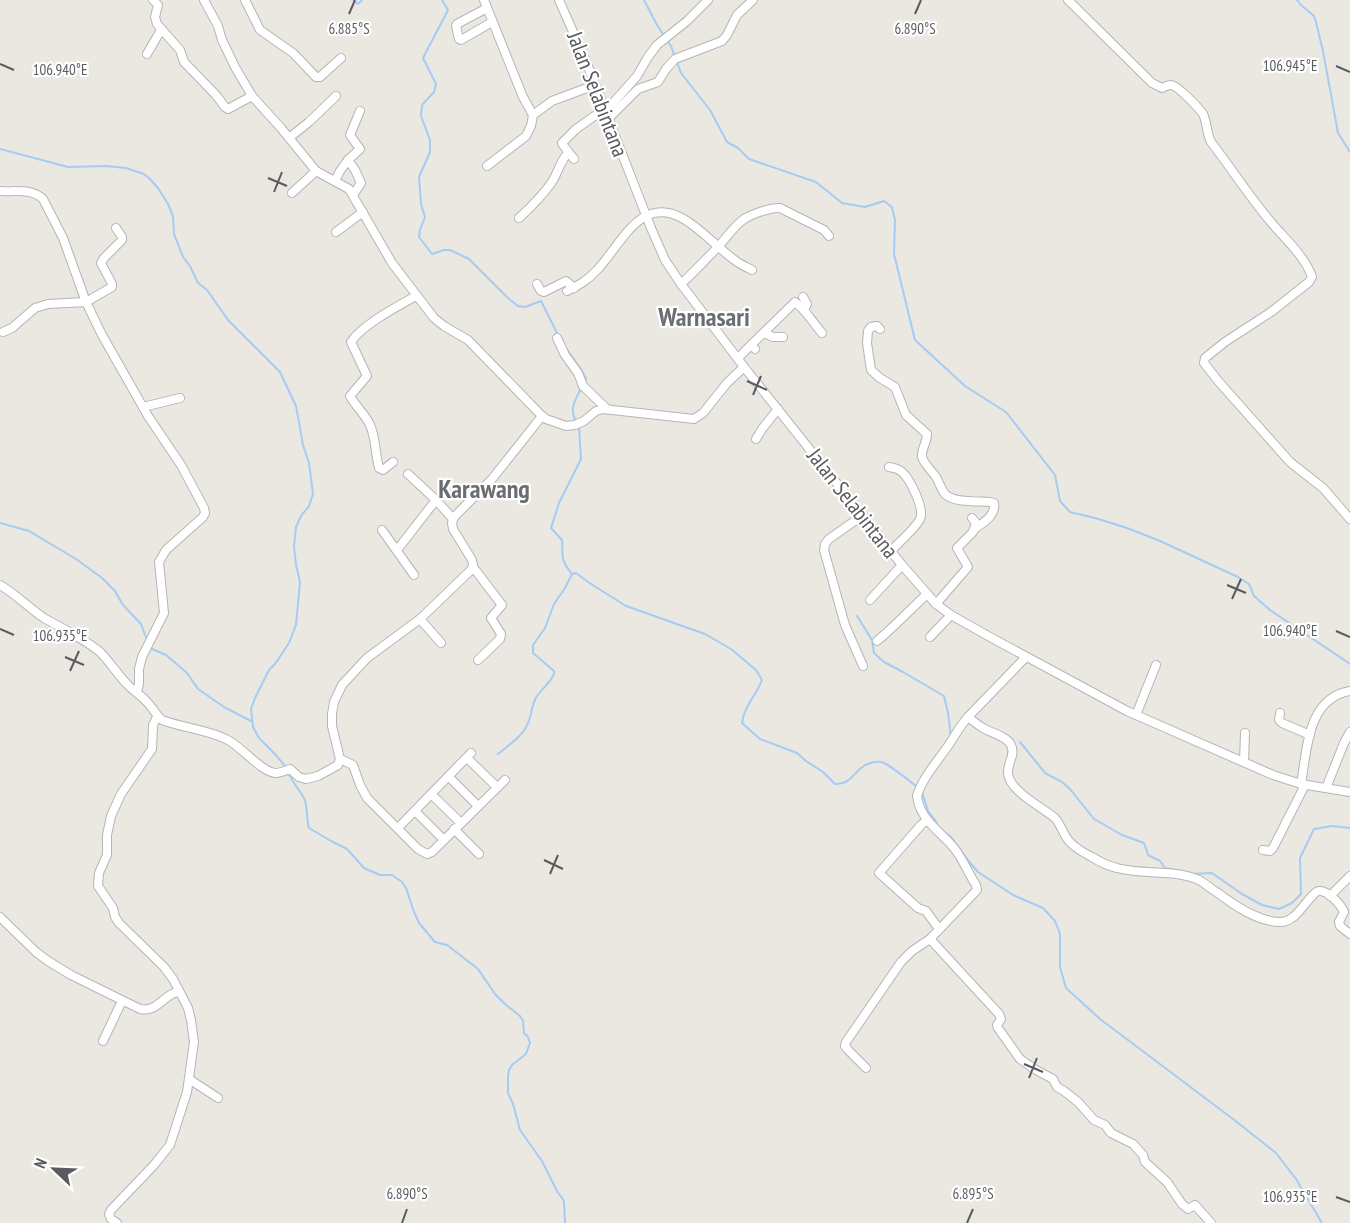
<svg xmlns="http://www.w3.org/2000/svg" width="1350" height="1223" viewBox="0 0 1350 1223" font-family="'PT Sans Narrow',sans-serif">
<style>
.lines{fill:none;stroke-linecap:round;stroke-linejoin:round}
.stream{stroke:#a6cbf4;stroke-width:2}
.minor-casing{stroke:#b3b5b9;stroke-width:10}
.minor{stroke:#fff;stroke-width:8}
.ticks{fill:none;stroke:#595b5f;stroke-width:2}
.labels{text-anchor:middle;dominant-baseline:central;stroke-width:4.5;stroke-linejoin:round;paint-order:stroke}
.street-label{font-size:22px;fill:#595b5f;stroke:#fff}
.quarter-label{font-size:26px;font-weight:bold;fill:#6a6d71;stroke:#fff}
.ticks-label{font-size:15px;text-anchor:middle;fill:#595b5f;stroke:#fff;stroke-width:4.5;stroke-linejoin:round;paint-order:stroke}
</style>
<rect width="100%" height="100%" fill="#eae8e0"/>
<g class="lines">
<g class="stream">
<path d="M 353,0 L 358,4 L 362,0"/>
<path d="M 442,0 L 448,10 L 423,58 L 436,84 L 434,92 L 422,105 L 421,116 L 430,140 L 430,152 L 419,177 L 421,204 L 425,217 L 420,230 L 419,237 L 432,254 L 444,250 L 450,250 L 469,259 L 509,299 L 518,306 L 525,307 L 541,301 L 559,337"/>
<path d="M 644,0 L 657,25 L 671,46 L 681,73 L 710,110 L 727,142 L 738,148 L 749,159 L 816,182 L 842,203 L 865,207 L 884,201 L 892,207 L 895,220 L 894,254 L 915,340 L 965,386 L 1006,412 L 1055,475 L 1060,501 L 1070,512 L 1095,518 L 1127,528 L 1160,541 L 1238,577 L 1249,584 L 1254,596 L 1270,610 L 1350,664"/>
<path d="M 1297,0 L 1301,5 L 1314,16 L 1316,22 L 1323,51 L 1338,133 L 1350,152"/>
<path d="M 0,149 L 68,167 L 106,166 L 126,168 L 144,174 L 149,178 L 158,188 L 168,204 L 173,216 L 174,234 L 183,257 L 190,266 L 198,283 L 207,290 L 228,320 L 280,372 L 296,406 L 303,445 L 309,463 L 313,494 L 309,506 L 301,516 L 296,527 L 294,547 L 296,565 L 300,582 L 296,625 L 289,643 L 275,664 L 269,670 L 255,698 L 251,709 L 253,727 L 259,738 L 273,752 L 286,767"/>
<path d="M 565,347 L 582,371 L 586,379 L 584,383"/>
<path d="M 576,422 C 569,407 575,402 581,388"/>
<path d="M 0,523 L 29,531 L 76,559 L 102,578 L 115,591 L 123,605 L 141,624 L 147,640"/>
<path d="M 572,574 L 576,573 L 591,584 L 626,606 L 705,634 L 731,649 L 756,670 L 762,680 C 756,696 744,706 742,723 L 760,739 L 797,753 L 806,761 L 823,772 L 835,784 C 848,785 853,775 861,768 C 867,763 877,760 884,763 C 889,765 913,783 918,788"/>
<path d="M 572,574 C 560,560 563,556 562,540 L 551,528 L 559,503 L 581,459 L 579,427"/>
<path d="M 857,616 L 872,640 L 874,653 L 884,662 L 903,672 L 944,696 L 948,713 L 951,737"/>
<path d="M 150,648 L 166,655 L 187,673 L 198,689 L 224,707 L 251,721"/>
<path d="M 1020,742 L 1045,773 L 1062,782 L 1070,789 L 1094,819 L 1122,835 L 1144,843 L 1148,855 L 1160,861 L 1165,868 L 1181,871"/>
<path d="M 498,754 C 509,745 523,736 528,723 C 532,714 531,705 537,696 C 543,688 550,683 554,674 L 554,671 L 533,653 L 533,645 L 545,628 L 554,604 L 565,588 L 572,574"/>
<path d="M 288,772 C 292,782 299,789 304,798 C 308,807 306,818 309,828 L 331,841 L 347,849 L 364,868 L 380,875 L 392,875 L 402,882 L 406,888 L 414,912 L 419,923 L 435,942 L 447,945 L 478,969 L 495,994 L 506,1005 L 520,1016 L 523,1021 L 524,1033 L 528,1037 L 530,1043 L 526,1054 L 512,1065 L 509,1070 L 508,1076 L 508,1093 L 513,1104 L 520,1130 L 542,1161 L 557,1191 L 564,1201 L 565,1223"/>
<path d="M 922,792 L 928,811 L 935,820 L 939,828 L 951,837 L 967,859 L 978,872 L 1013,895 L 1043,908 L 1055,921 L 1060,934 L 1060,967 L 1066,988 L 1100,1019 L 1233,1119 L 1276,1153 L 1296,1179 L 1322,1223"/>
<path d="M 1192,874 L 1212,873 L 1242,894 L 1262,905 L 1279,909 L 1292,903 L 1301,894 L 1300,858 L 1314,829 L 1332,826 L 1350,828"/>
</g>
<g class="minor-casing">
<g id="minor">
<path d="M 153,0 L 158,5 L 155,17 L 157,24 L 180,50 L 184,62 L 216,95 L 225,107 L 228,109 L 252,96"/>
<path d="M 204,0 L 218,26 L 222,40 L 235,67 L 252,96 L 281,128 L 316,171 L 349,189 L 392,263 L 434,318 L 444,326 L 468,340 L 542,416 L 546,419 L 566,426 L 575,425 L 584,421 L 596,411 L 603,409 L 694,419 L 703,413 L 727,383 L 744,367"/>
<path d="M 245,0 L 260,30 L 293,53 L 316,77 L 320,77 L 341,58"/>
<path d="M 484,0 L 523,97 L 533,115"/>
<path d="M 559,0 L 585,59 L 651,228 L 665,260 L 681,284 L 744,367 L 902,565 L 936,604 L 951,615 L 990,637 L 1127,711 L 1273,775 L 1301,784 L 1350,792"/>
<path d="M 1068,0 L 1152,83 L 1162,88 C 1165,87 1167,85 1171,85 C 1177,85 1199,108 1203,114 C 1207,121 1206,132 1211,142 C 1231,168 1249,196 1270,221 C 1284,238 1305,256 1312,277 L 1309,282 L 1271,312 L 1225,342 L 1205,358 L 1204,363 L 1219,382 L 1290,462 L 1323,488 L 1350,519"/>
<path d="M 487,8 L 457,24 L 456,26 L 459,39 L 461,40 L 492,22"/>
<path d="M 147,54 L 161,30"/>
<path d="M 609,118 L 638,89 L 658,82 L 666,69 L 675,59 L 722,41 L 727,35 L 737,15 L 753,0"/>
<path d="M 289,138 L 309,122 L 336,96"/>
<path d="M 574,159 L 563,145 L 562,143 L 576,129 L 613,103 L 637,76 L 648,57 L 657,45 L 687,21 L 708,0"/>
<path d="M 487,166 L 526,136 L 531,126 L 533,115 L 552,101 L 595,85"/>
<path d="M 335,181 L 340,171 L 348,160"/>
<path d="M 0,191 C 14,192 32,188 43,199 L 63,238 L 86,302 L 102,335 L 148,416 L 181,465 L 204,508 L 205,513 L 203,517 L 166,550 L 159,562 L 164,613 L 142,657 L 139,669 L 139,684 L 137,692"/>
<path d="M 292,193 L 316,171"/>
<path d="M 353,195 L 361,183 L 355,170 L 348,160 L 360,149 L 350,135 L 360,111"/>
<path d="M 519,218 C 531,207 543,195 552,182 C 559,171 559,163 568,153"/>
<path d="M 336,232 L 363,212"/>
<path d="M 537,284 L 541,291 L 544,292 L 566,281 L 574,288"/>
<path d="M 681,284 C 694,272 706,259 718,247 C 727,237 734,226 744,219 C 752,214 772,207 780,208 L 824,230 L 829,236"/>
<path d="M 567,291 C 579,285 588,280 597,270 C 621,245 640,195 682,218 C 702,229 717,248 736,261 C 741,265 747,267 752,270"/>
<path d="M 803,297 L 807,304 L 804,310"/>
<path d="M 880,329 L 877,326 L 871,327 L 868,331 L 867,343 L 871,370 L 880,378 L 895,387 L 906,415 L 927,434 C 927,442 921,450 922,457 C 924,464 932,471 936,477 C 939,482 941,489 945,494 C 953,503 978,501 990,502 L 994,503 C 996,516 983,523 974,529"/>
<path d="M 3,332 L 12,328 L 35,308 L 48,304 L 86,302 L 112,287 L 112,284 L 101,263 L 104,258 L 122,240 L 122,237 L 116,228"/>
<path d="M 764,333 L 773,337 L 783,337"/>
<path d="M 557,338 L 565,355 L 578,373 L 583,386 L 607,409"/>
<path d="M 751,345 L 795,302 C 806,310 813,323 822,333"/>
<path d="M 738,358 L 751,345 L 755,349"/>
<path d="M 143,407 L 180,398"/>
<path d="M 756,439 L 762,429 L 778,409"/>
<path d="M 393,462 L 383,470 L 379,468 C 375,454 376,438 370,425 C 365,414 356,407 350,396 L 367,376 L 351,342 C 362,325 398,306 416,296"/>
<path d="M 889,467 C 894,468 898,468 902,472 C 910,479 925,509 920,519 C 916,528 898,543 891,551"/>
<path d="M 408,474 L 436,500 L 453,519"/>
<path d="M 863,515 L 829,539 L 825,544 L 824,550 L 845,625 L 863,666"/>
<path d="M 382,530 L 414,575"/>
<path d="M 397,550 L 436,500"/>
<path d="M 473,567 L 502,605 L 491,618 L 501,634 L 500,639 L 478,660"/>
<path d="M 0,585 C 16,594 29,608 44,618 C 63,629 83,638 100,652 C 110,662 117,674 127,684 C 133,691 141,695 147,702 C 153,708 156,715 162,720 C 183,728 205,729 226,739 C 240,745 262,773 276,773 C 281,773 286,770 290,769 L 299,777 L 306,779 L 318,776 L 338,765 L 340,759 L 332,726 L 332,714 L 334,702 L 342,685 L 367,658 L 420,619 L 472,569 L 473,565 L 472,560 L 453,529 L 452,523 L 454,517 L 492,479 L 542,416"/>
<path d="M 870,600 L 902,565"/>
<path d="M 936,604 L 968,567 L 957,548 L 973,532 L 976,523 L 972,518"/>
<path d="M 420,619 L 441,643"/>
<path d="M 930,637 L 951,615"/>
<path d="M 877,641 C 895,626 910,610 927,594"/>
<path d="M 1026,657 L 968,717 C 973,721 978,725 983,728 C 991,733 1007,736 1011,745 C 1016,755 1007,763 1008,773 C 1009,791 1042,807 1055,818 C 1061,825 1063,834 1069,841 C 1075,848 1084,853 1092,857 C 1100,862 1108,866 1117,868 C 1143,875 1173,869 1199,880 C 1206,884 1211,889 1218,893 C 1235,906 1257,921 1279,922 C 1295,923 1304,903 1314,894 C 1315,893 1317,891 1319,891 C 1328,890 1341,905 1344,912 L 1339,922 L 1340,926 L 1350,934"/>
<path d="M 1280,713 L 1279,720 L 1282,723 L 1310,735"/>
<path d="M 1136,715 L 1156,665"/>
<path d="M 968,717 C 959,727 955,736 948,746 C 937,762 923,777 917,796 C 920,820 940,831 954,848 C 963,859 968,873 976,885 L 977,890 L 930,939 L 999,1014 L 1001,1019 L 997,1025 L 998,1028 L 1020,1059 L 1036,1070 L 1053,1079 L 1057,1087 L 1064,1091 L 1078,1102 L 1094,1120 L 1105,1125 L 1111,1133 L 1133,1144 L 1143,1155 L 1145,1162 L 1167,1182 L 1182,1204 L 1188,1209 L 1195,1205 L 1211,1223"/>
<path d="M 467,758 L 497,787"/>
<path d="M 340,759 L 353,765 L 360,785 L 367,798 L 418,849 L 427,854 L 432,852 L 505,780"/>
<path d="M 1244,762 L 1245,733"/>
<path d="M 449,777 L 478,806"/>
<path d="M 1301,784 C 1307,751 1307,698 1350,691"/>
<path d="M 1326,788 L 1344,743 L 1350,732"/>
<path d="M 431,794 L 461,823"/>
<path d="M 415,811 L 444,840"/>
<path d="M 927,820 L 921,825 L 879,873 L 918,908 L 926,911 L 939,929"/>
<path d="M 398,828 L 471,753"/>
<path d="M 454,829 L 479,854"/>
<path d="M 1263,850 L 1270,851 L 1273,848 L 1305,785"/>
<path d="M 1330,896 L 1350,876"/>
<path d="M 0,917 L 36,952 L 48,961 L 71,975 L 140,1009 C 158,1013 164,993 179,992"/>
<path d="M 103,1041 L 122,1001"/>
<path d="M 866,1068 L 848,1050 L 845,1046 L 846,1042 L 901,962 L 912,951 L 930,939"/>
<path d="M 189,1079 L 218,1098"/>
<path d="M 117,1223 L 111,1219 L 109,1214 L 111,1210 L 154,1165 L 170,1145 L 187,1092 L 194,1042 L 191,1020 L 188,1008 L 173,979 L 164,967 L 119,923 L 115,917 L 113,908 L 98,886 L 99,873 L 107,855 L 107,835 L 111,816 L 121,794 L 152,749 L 153,725 L 157,717"/>
</g>
</g>
<use href="#minor" class="minor"/>
</g>
<path class="ticks" d="M 349,14 L 355,0M 915,14 L 921,0M 0,64 L 14,70M 1336,66 L 1350,72M 268,178 L 287,186M 274,192 L 282,172M 747,381 L 767,390M 753,395 L 761,376M 1227,585 L 1246,593M 1232,599 L 1241,579M 0,629 L 14,635M 1336,631 L 1350,637M 65,657 L 84,665M 70,671 L 79,651M 544,860 L 563,869M 550,874 L 558,855M 1024,1064 L 1043,1072M 1029,1078 L 1037,1058M 1336,1197 L 1350,1202M 402,1223 L 407,1209M 967,1223 L 973,1209"/>
<g class="labels">
<g class="street-label">
<text transform="translate(598 94) rotate(69)">Jalan Selabintana</text>
<text transform="translate(853 503) rotate(52)">Jalan Selabintana</text>
</g>
<g class="quarter-label">
<text x="704" y="316">Warnasari</text>
<text x="484" y="488">Karawang</text>
</g>
</g>
<g class="ticks-label">
<text x="349" y="34">6.885°S</text>
<text x="915" y="34">6.890°S</text>
<text x="1290" y="71">106.945°E</text>
<text x="60" y="75">106.940°E</text>
<text x="1290" y="636">106.940°E</text>
<text x="60" y="641">106.935°E</text>
<text x="407" y="1199">6.890°S</text>
<text x="973" y="1199">6.895°S</text>
<text x="1290" y="1202">106.935°E</text>
</g>
<g transform="translate(54 1169) rotate(293)" stroke="#ffffff" stroke-width="4.5" paint-order="stroke">
<path d="M0-4.5L10 22L0 15L-10 22Z" fill="#595b5f"/>
<text y="-9" font-size="16" font-weight="bold" text-anchor="middle" fill="#595b5f">N</text>
</g>
</svg>
